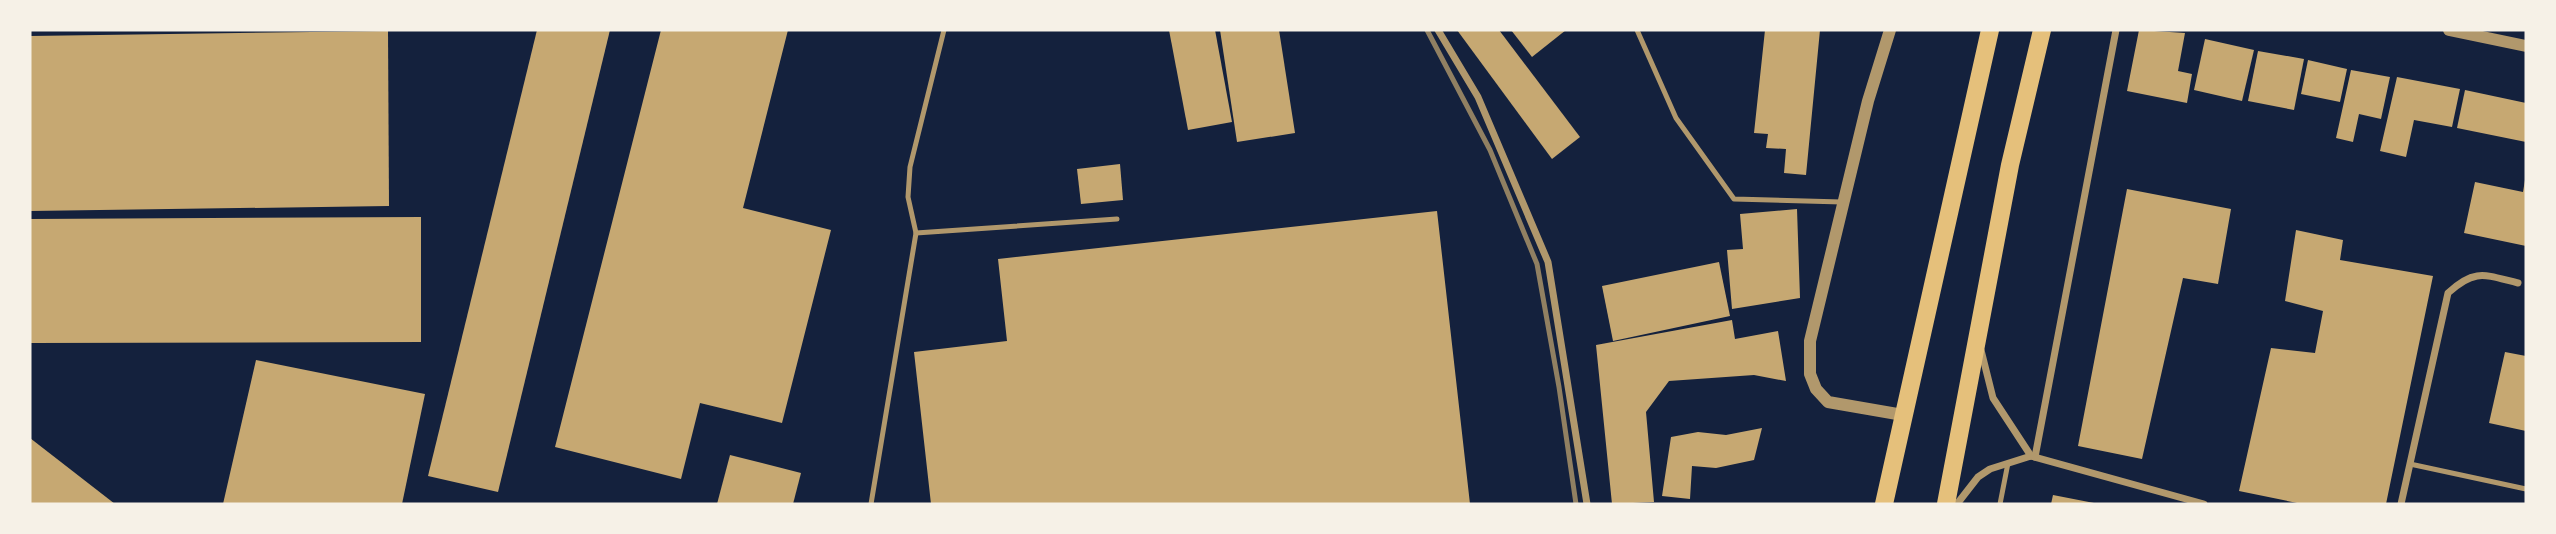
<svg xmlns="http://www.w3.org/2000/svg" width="2556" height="534" viewBox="0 0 2556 534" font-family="Commissioner,sans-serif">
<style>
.building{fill:#c6a872}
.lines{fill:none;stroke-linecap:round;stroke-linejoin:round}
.service{stroke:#b1986c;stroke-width:5}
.minor{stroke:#b1986c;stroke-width:7}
.tertiary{stroke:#b1986c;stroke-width:12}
.primary{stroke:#e5c07b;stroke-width:18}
.rail{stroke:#918062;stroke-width:5}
</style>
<rect width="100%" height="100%" fill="#14213d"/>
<g class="building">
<path d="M 537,30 L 610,30 L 498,492 L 428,476 Z"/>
<path d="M 661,30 L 788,30 L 743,208 L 831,230 L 782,423 L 700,403 L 681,479 L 555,447 Z"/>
<path d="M 1169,30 L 1215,30 L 1232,122 L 1188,130 Z"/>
<path d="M 1220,30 L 1279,30 L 1295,133 L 1237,142 Z"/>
<path d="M 1457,30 L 1499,30 L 1580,137 L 1552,159 Z"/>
<path d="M 1511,30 L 1566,30 L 1532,57 Z"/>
<path d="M 1765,30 L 1820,30 L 1806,175 L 1784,173 L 1786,149 L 1766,148 L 1768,134 L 1754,133 Z"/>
<path d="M 2139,30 L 2185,33 L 2178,71 L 2192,74 L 2187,103 L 2127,91 Z"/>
<path d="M 388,31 L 389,206 L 30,211 L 30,36 Z"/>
<path d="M 2205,39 L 2254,50 L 2242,101 L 2194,90 Z"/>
<path d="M 2258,51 L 2304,59 L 2294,110 L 2248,101 Z"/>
<path d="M 2308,60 L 2347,69 L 2340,102 L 2301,94 Z"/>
<path d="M 2351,70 L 2390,77 L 2381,119 L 2359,114 L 2353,142 L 2336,138 Z"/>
<path d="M 2397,77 L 2460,89 L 2452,127 L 2414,120 L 2406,157 L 2380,151 Z"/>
<path d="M 2465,90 L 2526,103 L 2526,142 L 2457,128 Z"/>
<path d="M 1120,164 L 1123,200 L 1081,204 L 1077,169 Z"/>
<path d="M 2525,180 L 2526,246 L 2464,233 L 2475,182 L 2523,192 Z"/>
<path d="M 2127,189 L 2231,209 L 2218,284 L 2183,278 L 2142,459 L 2078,446 Z"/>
<path d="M 1797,209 L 1800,298 L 1732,309 L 1727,250 L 1743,249 L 1740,214 Z"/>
<path d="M 1437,211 L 1470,504 L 931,504 L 914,352 L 1007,341 L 998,259 Z"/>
<path d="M 421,217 L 421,342 L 30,343 L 30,219 Z"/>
<path d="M 2296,230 L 2343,240 L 2340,260 L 2433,276 L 2386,504 L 2302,504 L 2239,491 L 2271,348 L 2315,353 L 2323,311 L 2285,301 Z"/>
<path d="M 1719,262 L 1730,316 L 1613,341 L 1602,286 Z"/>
<path d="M 1732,320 L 1735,339 L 1778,331 L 1786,381 L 1754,375 L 1669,381 L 1646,412 L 1654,502 L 1612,504 L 1596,345 Z"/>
<path d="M 2505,352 L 2526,356 L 2526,431 L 2489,423 Z"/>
<path d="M 256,360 L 425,394 L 402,504 L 223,504 Z"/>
<path d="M 1762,428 L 1754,460 L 1716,468 L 1692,466 L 1690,499 L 1662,496 L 1671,437 L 1698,432 L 1726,435 Z"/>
<path d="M 30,438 L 115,504 L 30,504 Z"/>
<path d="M 730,455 L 801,473 L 793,504 L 717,504 Z"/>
<path d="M 2053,495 L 2094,503 L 2094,504 L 2051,504 Z"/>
</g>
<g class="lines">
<g class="service">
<path d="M 1637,30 L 1676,118 L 1734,199 L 1842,202"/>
<path d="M 916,233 L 1117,219"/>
<path d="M 2410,464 L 2526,489"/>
<path d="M 871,504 L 916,233 L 908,197 L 910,167 L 944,30"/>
<path d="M 2000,504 L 2008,463"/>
</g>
<g class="minor">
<path d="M 1438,30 L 1478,97 L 1548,262 L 1587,504"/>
<path d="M 1981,350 L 1993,398 L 2031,456"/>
<path d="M 2035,457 L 2116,30"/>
<path d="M 1957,504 L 1978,477 L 1990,469 L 2031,456 L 2204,504"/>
<path d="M 2401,504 L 2448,293 C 2475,268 2485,275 2518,283"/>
</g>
<g class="tertiary">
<path d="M 1890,30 L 1868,101 L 1810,341 L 1810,374 L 1816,389 L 1828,402 L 1903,415"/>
<path d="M 2449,30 L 2526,46"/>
</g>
<g class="primary">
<path d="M 1884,504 L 1990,30"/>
<path d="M 1946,504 L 2010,165 L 2042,30"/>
</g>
<path class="rail" d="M 1427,30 L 1490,150 L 1537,264 L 1559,387 L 1576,504"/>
</g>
<rect width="2556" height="534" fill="none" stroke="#f6f1e7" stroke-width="63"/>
</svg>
